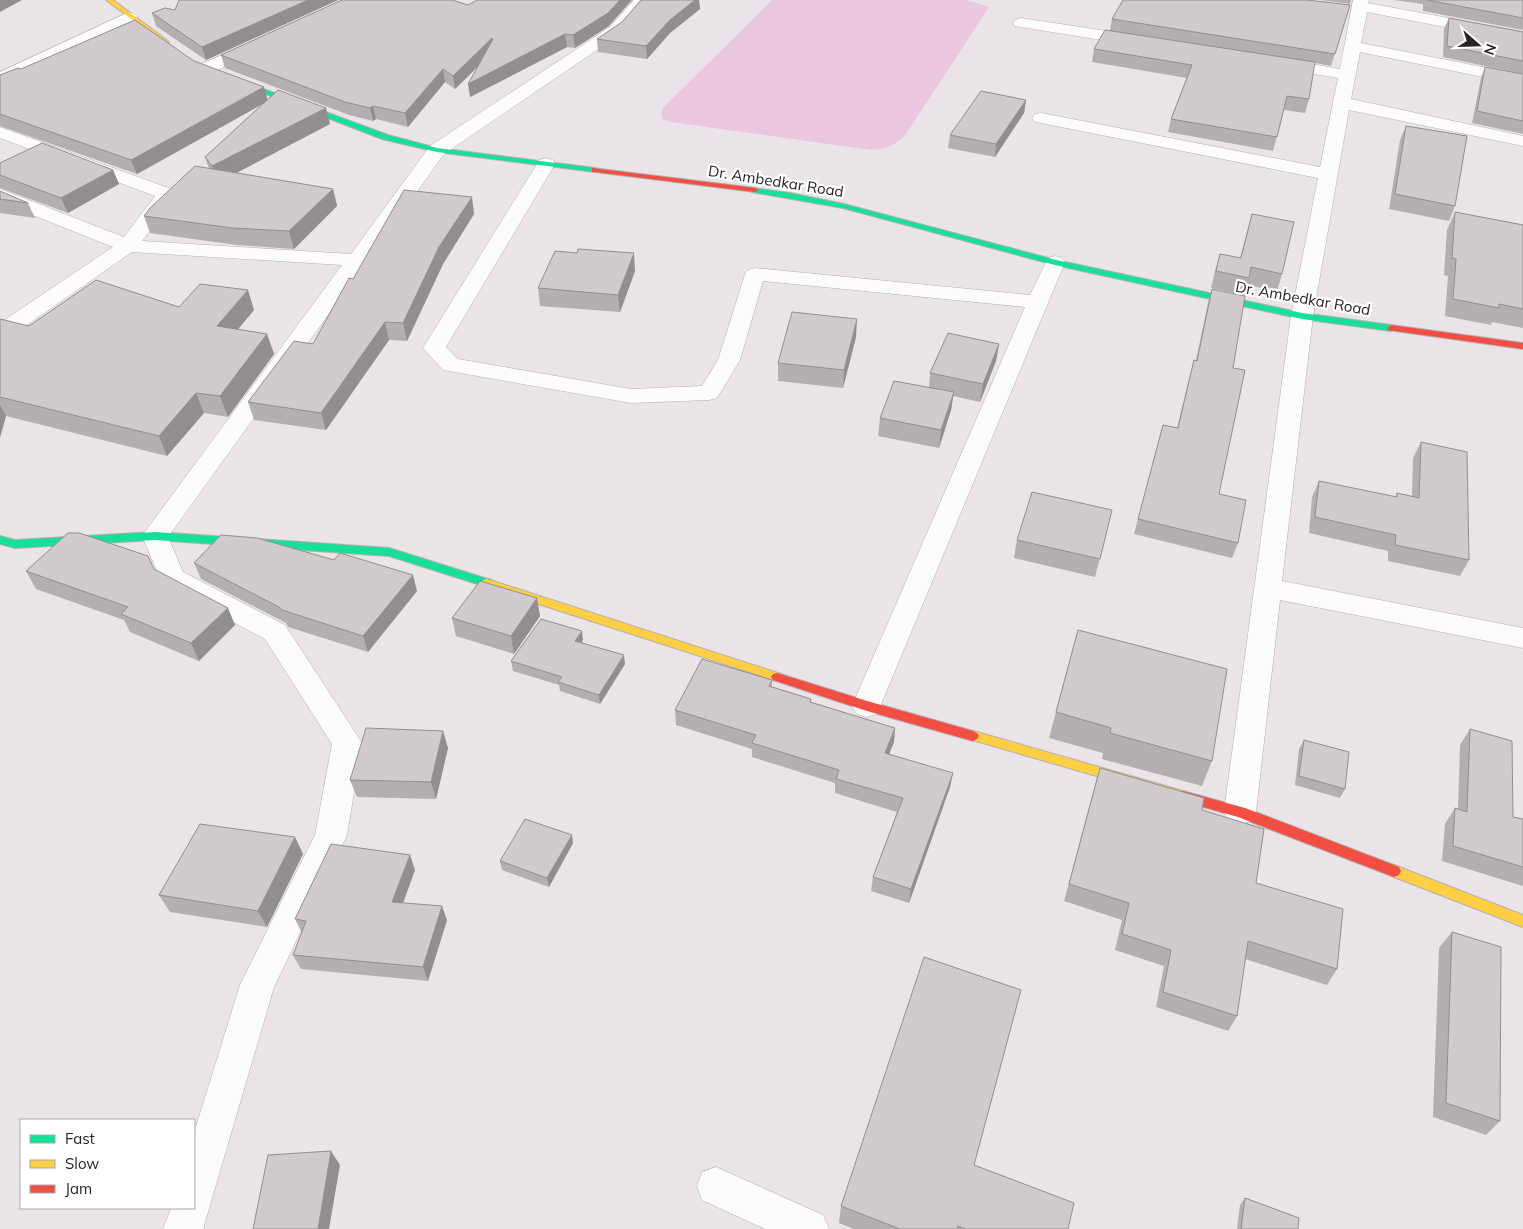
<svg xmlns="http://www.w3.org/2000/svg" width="1523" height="1229" viewBox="0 0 1523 1229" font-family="Mulish,sans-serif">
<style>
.water{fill:#ebc6e1}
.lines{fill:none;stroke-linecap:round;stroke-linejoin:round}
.street-casing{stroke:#b4afb3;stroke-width:1}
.fast-casing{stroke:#b4afb3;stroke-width:2}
.slow-casing{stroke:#b4afb3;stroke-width:2}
.jam-casing{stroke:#b4afb3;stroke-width:2}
.street{fill:#fcfbfc;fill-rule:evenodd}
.fast{fill:#16e098;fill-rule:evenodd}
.slow{fill:#ffcf43;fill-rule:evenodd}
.jam{fill:#f24e42;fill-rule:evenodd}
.wall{fill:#b3aeb1}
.shaded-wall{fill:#928d90}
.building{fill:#d0cace;stroke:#928d90}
.labels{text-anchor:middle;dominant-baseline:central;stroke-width:4.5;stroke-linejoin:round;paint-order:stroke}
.far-street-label{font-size:15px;fill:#272226;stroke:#fff}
</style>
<rect width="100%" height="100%" fill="#eae3e8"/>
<path class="water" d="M 772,0 L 967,0 L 989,7 L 906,134 C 895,145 888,149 872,150 L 671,122 L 663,119 L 661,113 L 663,108 Z"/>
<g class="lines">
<g class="street-casing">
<g id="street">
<path d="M 634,0 L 650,0 L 622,33 L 444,154 L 168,537 L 183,572 L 285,625 L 362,743 L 347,835 L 274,987 L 203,1229 L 163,1229 L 171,1208 L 194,1208 L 194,1133 L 240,985 L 315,835 L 332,744 L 265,639 L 163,585 L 142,536 L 342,265 L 132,252 L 8,338 L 0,340 L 0,323 L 113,247 L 0,202 L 0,189 L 124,237 L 155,196 L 0,138 L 0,127 L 174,190 L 177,194 L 142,241 L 351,254 L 430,146 L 610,27 Z"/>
<path d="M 1353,0 L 1369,0 L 1368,3 L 1523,32 L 1523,42 L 1367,12 L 1361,43 L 1523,75 L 1523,85 L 1360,52 L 1351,99 L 1523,136 L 1523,146 L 1349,110 L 1313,316 L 1282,581 L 1523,628 L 1523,648 L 1280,600 L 1256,812 L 1251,821 L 1240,825 L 1229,821 L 1224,812 L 1291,316 L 1318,178 L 1041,123 L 1035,122 L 1032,118 L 1035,114 L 1041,113 L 1320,167 L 1338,78 L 1272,67 L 1270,63 L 1272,59 L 1278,58 L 1340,69 Z"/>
<path d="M 129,12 L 135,14 L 137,17 L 135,20 L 0,83 L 0,72 Z"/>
<path d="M 1021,18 L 1139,36 L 1145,38 L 1147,41 L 1145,44 L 1139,46 L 1015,26 L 1013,23 L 1015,20 Z"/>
<path d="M 257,40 L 263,42 L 265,45 L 263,48 L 211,73 L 199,73 L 197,69 L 199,65 Z"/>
<path d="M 546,158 L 553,160 L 555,164 L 446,347 L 458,359 L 631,389 L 702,386 L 718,360 L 745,274 L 748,270 L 755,268 L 1030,295 L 1048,258 L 1055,256 L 1062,258 L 1065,262 L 877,714 L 867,717 L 857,714 L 852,706 L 1025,307 L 763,281 L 740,360 L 717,398 L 709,400 L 631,403 L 443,370 L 423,348 L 537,164 L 539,160 Z"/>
<path d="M 716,1167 L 823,1215 L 829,1229 L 765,1229 L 702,1200 L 697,1186 L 702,1172 Z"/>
</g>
</g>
<g class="fast-casing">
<g id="fast">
<path d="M 227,77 L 231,77 L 388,135 L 437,148 L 595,168 L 599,170 L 595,172 L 437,152 L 382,139 L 227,79 Z"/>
<path d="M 752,188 L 790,193 L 844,204 L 1056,260 L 1302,313 L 1391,325 L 1395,328 L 1391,331 L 1302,319 L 1055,265 L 843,208 L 752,192 Z"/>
<path d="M 155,532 L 389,548 L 491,580 L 492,583 L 487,587 L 389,556 L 155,540 L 15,548 L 0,544 L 0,536 L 15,540 Z"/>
</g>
</g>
<g class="slow-casing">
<g id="slow">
<path d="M 106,0 L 113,0 L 169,42 L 164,43 Z"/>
<path d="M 487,579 L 781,674 L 783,677 L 781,680 L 777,681 L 483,586 L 482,583 L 483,580 Z"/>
<path d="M 973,731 L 1183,791 L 1187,792 L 1189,796 L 1187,800 L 1183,801 L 969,739 L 967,736 L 969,733 Z"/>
<path d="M 1394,865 L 1523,915 L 1523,927 L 1389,875 L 1387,871 L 1389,867 Z"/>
</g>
</g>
<g class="jam-casing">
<g id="jam">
<path d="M 592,168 L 755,188 L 759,190 L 755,192 L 595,172 L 592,172 Z"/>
<path d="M 1391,325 L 1523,343 L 1523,349 L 1388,330 L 1387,328 Z"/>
<path d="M 777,673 L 867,701 L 973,731 L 977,733 L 979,736 L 977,739 L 973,741 L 867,711 L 773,680 L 771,677 L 773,674 Z"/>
<path d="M 1183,791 L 1245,808 L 1399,867 L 1401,871 L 1399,875 L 1394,877 L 1238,817 L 1179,800 L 1177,796 L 1179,792 Z"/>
</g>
</g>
<use href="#street" class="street"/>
<use href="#fast" class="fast"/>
<use href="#slow" class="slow"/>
<use href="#jam" class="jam"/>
</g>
<g class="wall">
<path d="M 179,0 L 338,0 L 206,60 L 156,26 L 152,13 L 175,10 Z"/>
<path d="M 641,0 L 699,0 L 700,9 L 670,33 L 647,59 L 598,52 L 597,39 L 622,22 Z"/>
<path d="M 1320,0 L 1351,0 L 1350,4 Z"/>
<path d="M 1394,0 L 1523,0 L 1523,30 L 1423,11 L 1423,4 Z"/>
<path d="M 468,5 L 609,26 L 575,48 L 567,47 L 470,97 L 477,67 L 455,89 L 445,82 L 408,127 L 376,119 L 373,121 L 349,115 L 225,68 L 221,55 Z"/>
<path d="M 1350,5 L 1331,66 L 1315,63 L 1309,99 L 1305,113 L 1284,110 L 1273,151 L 1168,132 L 1171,119 L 1187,78 L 1092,62 L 1094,49 L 1110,30 L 1112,19 Z"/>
<path d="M 1449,18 L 1523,32 L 1523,74 L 1443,57 L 1444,29 Z"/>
<path d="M 194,61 L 267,100 L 330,124 L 236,173 L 333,189 L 337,206 L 294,249 L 237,245 L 150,233 L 144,216 L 209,169 L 205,157 L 264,103 L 137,174 L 0,126 L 0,75 L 21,69 Z"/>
<path d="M 1485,67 L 1523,74 L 1523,134 L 1472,123 L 1481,78 Z"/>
<path d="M 1026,100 L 1024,113 L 995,157 L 948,148 L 950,135 Z"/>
<path d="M 1406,126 L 1455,206 L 1449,221 L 1389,209 L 1400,140 Z"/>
<path d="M 0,163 L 113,170 L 119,184 L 68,213 L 0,188 Z"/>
<path d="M 0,191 L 28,203 L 35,218 L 0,213 Z"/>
<path d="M 1455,212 L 1523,225 L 1523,328 L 1492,322 L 1491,325 L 1445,316 L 1448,276 L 1444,275 L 1447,230 Z"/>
<path d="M 474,214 L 443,264 L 407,341 L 389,340 L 326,430 L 254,420 L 248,402 L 313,344 L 353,279 Z"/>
<path d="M 1252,214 L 1282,274 L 1277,291 L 1247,285 L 1244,295 L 1211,288 L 1215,271 L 1220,254 L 1240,258 Z"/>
<path d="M 635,271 L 620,312 L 540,306 L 538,288 Z"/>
<path d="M 1212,289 L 1219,494 L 1238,543 L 1232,558 L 1134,534 L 1163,425 L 1177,428 L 1190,375 L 1194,360 L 1196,360 L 1208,303 Z"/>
<path d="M 179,307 L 254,310 L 238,329 L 267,334 L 274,354 L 228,417 L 204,413 L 167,456 L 6,416 L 0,437 L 0,319 L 29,326 Z"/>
<path d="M 856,337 L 843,388 L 778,381 L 778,363 Z"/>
<path d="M 999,344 L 996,361 L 980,402 L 953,396 L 951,410 L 939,448 L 878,436 L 880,418 L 929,388 L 930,373 Z"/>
<path d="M 1421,442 L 1469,560 L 1460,576 L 1388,561 L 1388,551 L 1309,533 L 1312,497 L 1319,481 L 1395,497 L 1397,493 L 1412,496 L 1413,458 Z"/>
<path d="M 1112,510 L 1095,577 L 1014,558 L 1017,540 Z"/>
<path d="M 194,563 L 417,591 L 368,652 L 288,627 L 286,623 L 201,579 Z"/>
<path d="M 154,569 L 235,625 L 199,661 L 130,632 L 124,620 L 36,589 L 26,571 Z"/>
<path d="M 540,616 L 514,654 L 456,636 L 452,618 Z"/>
<path d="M 1078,630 L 1212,761 L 1202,786 L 1102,759 L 1103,753 L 1049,738 Z"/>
<path d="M 583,640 L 582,642 L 625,664 L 600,704 L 560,691 L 559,685 L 513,671 L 511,661 Z"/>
<path d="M 772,680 L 772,687 L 811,699 L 811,702 L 895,728 L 894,742 L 889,755 L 950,787 L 909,903 L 871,891 L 873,877 L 897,812 L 835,793 L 835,783 L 752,757 L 752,749 L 676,725 L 675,710 Z"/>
<path d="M 1470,729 L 1513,817 L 1523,819 L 1523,886 L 1442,861 L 1445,824 L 1455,808 L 1458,809 L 1460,745 Z"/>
<path d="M 1304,740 L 1345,789 L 1340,798 L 1295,785 L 1299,749 Z"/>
<path d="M 448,748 L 436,799 L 357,797 L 350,780 Z"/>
<path d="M 1100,768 L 1202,810 L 1256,883 L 1337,969 L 1327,985 L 1245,959 L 1237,1016 L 1228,1031 L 1156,1007 L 1164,966 L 1115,950 L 1122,920 L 1064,901 L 1095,785 Z"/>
<path d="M 573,843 L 549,887 L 502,870 L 500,861 Z"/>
<path d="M 303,854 L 267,927 L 170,912 L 159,895 Z"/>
<path d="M 415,870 L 403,903 L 447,920 L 428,981 L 301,969 L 293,955 L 302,933 L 295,919 Z"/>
<path d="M 1452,932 L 1500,1121 L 1486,1135 L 1433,1117 L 1439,948 Z"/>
<path d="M 974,1165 L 1068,1229 L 854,1229 L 839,1223 L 841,1206 Z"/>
<path d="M 1245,1198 L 1298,1229 L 1237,1229 L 1240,1205 Z"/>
</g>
<g class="shaded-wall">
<path d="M 0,0 L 22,0 L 0,12 Z"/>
<path d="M 308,0 L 338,0 L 206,60 L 202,47 Z"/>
<path d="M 620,0 L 632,0 L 609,26 L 575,48 L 573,35 Z"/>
<path d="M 695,0 L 699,0 L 700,9 L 670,33 L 647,59 L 646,46 L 670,20 Z"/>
<path d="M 565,34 L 567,47 L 470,97 L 468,84 Z"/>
<path d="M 492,38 L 494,51 L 455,89 L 453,76 Z"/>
<path d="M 443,69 L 445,82 L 408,127 L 405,113 Z"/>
<path d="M 264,87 L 268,101 L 137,174 L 131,160 Z"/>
<path d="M 1026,100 L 1024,113 L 995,157 L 996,144 Z"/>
<path d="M 373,106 L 376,119 L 373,121 L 370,108 Z"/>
<path d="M 326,108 L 330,124 L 217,183 L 212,166 Z"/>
<path d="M 113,170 L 119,184 L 68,213 L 61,198 Z"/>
<path d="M 333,189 L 337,206 L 294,249 L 289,231 Z"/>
<path d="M 472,197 L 474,214 L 443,264 L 407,341 L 403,323 L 439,247 Z"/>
<path d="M 634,253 L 635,271 L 620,312 L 618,295 Z"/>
<path d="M 248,290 L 254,310 L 224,346 L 217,326 Z"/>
<path d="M 857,319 L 856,337 L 843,388 L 844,370 Z"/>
<path d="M 385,322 L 389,340 L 326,430 L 321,413 Z"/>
<path d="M 267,334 L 274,354 L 228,417 L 220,396 Z"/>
<path d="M 999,344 L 996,361 L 980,402 L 983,384 Z"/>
<path d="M 954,392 L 951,410 L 939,448 L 941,430 Z"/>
<path d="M 196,393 L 204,413 L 167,456 L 159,436 Z"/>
<path d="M 0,405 L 6,416 L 0,437 Z"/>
<path d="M 413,575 L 417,591 L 368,652 L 363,636 Z"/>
<path d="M 537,598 L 540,616 L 514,654 L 511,636 Z"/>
<path d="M 228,608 L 235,625 L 199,661 L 191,643 Z"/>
<path d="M 582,631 L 583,640 L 577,650 L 575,641 Z"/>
<path d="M 624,655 L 625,664 L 600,704 L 599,695 Z"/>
<path d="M 895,728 L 894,742 L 883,768 L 885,753 Z"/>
<path d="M 443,731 L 448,748 L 436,799 L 431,782 Z"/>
<path d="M 953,773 L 950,787 L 909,903 L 911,889 Z"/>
<path d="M 572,835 L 573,843 L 549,887 L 547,878 Z"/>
<path d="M 295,837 L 303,854 L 267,927 L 258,911 Z"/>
<path d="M 410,855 L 415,870 L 398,916 L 392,902 Z"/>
<path d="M 442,906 L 447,920 L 428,981 L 423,967 Z"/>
<path d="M 331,1151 L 340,1165 L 329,1229 L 318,1229 Z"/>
</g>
<g class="building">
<path d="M 179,0 L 308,0 L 202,47 L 152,13 L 165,8 L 175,10 Z"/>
<path d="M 342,0 L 452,0 L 468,5 L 477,0 L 620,0 L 608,13 L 573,35 L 565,34 L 468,84 L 493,39 L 492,38 L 453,76 L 443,69 L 405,113 L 373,106 L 370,108 L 345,102 L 221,55 Z"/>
<path d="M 641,0 L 695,0 L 670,20 L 646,46 L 597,39 L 622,22 Z"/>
<path d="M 1123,0 L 1307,0 L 1350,5 L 1335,54 L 1112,19 Z"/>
<path d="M 1427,0 L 1523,0 L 1523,18 Z"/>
<path d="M 1449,18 L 1523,32 L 1523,61 L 1447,46 Z"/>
<path d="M 135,20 L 194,61 L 264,87 L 131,160 L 0,114 L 0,75 L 18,68 L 21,69 Z"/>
<path d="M 1105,30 L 1315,62 L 1309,99 L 1287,96 L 1277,137 L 1171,119 L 1192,65 L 1094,49 Z"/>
<path d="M 1485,67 L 1523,74 L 1523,121 L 1477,111 Z"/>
<path d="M 278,90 L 326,108 L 212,166 L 205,157 Z"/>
<path d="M 981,91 L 1026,100 L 996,144 L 950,135 Z"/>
<path d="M 1406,126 L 1467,136 L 1455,206 L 1395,194 Z"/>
<path d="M 42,143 L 113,170 L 61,198 L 0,175 L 0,163 Z"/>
<path d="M 195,166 L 333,189 L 289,231 L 232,228 L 144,216 L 150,208 Z"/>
<path d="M 404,190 L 472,197 L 439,247 L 403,323 L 385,322 L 321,413 L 248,402 L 294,341 L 313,344 L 349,278 L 353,279 Z"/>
<path d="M 0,191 L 28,203 L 0,199 Z"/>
<path d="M 1455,212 L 1523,225 L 1523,309 L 1499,304 L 1499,308 L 1453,299 L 1456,259 L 1452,258 Z"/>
<path d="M 1252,214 L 1294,222 L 1282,274 L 1251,267 L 1249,278 L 1216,271 L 1220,254 L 1241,258 Z"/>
<path d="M 578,249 L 634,253 L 618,295 L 538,288 L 555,251 L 577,253 Z"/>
<path d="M 96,280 L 179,307 L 200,284 L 248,290 L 217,326 L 267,334 L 220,396 L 196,393 L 159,436 L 0,397 L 0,319 L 29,326 Z"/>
<path d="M 1212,289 L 1245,296 L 1233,368 L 1245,370 L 1219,494 L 1246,500 L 1238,543 L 1138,519 L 1163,425 L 1178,428 L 1194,360 L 1197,361 Z"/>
<path d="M 792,312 L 857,319 L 844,370 L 778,363 Z"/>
<path d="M 948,333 L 999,344 L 983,384 L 930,373 Z"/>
<path d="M 894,381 L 954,392 L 941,430 L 880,418 Z"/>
<path d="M 1421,442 L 1467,452 L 1469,560 L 1395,545 L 1396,535 L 1315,517 L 1319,481 L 1397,497 L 1397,493 L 1419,498 Z"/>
<path d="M 1032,492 L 1112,510 L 1100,559 L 1017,540 Z"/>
<path d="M 68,533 L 79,533 L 148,556 L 154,569 L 228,608 L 191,643 L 121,614 L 128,607 L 26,571 Z"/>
<path d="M 221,535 L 257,538 L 334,560 L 340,553 L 413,575 L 363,636 L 282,610 L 279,607 L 194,563 Z"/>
<path d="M 480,581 L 537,598 L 511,636 L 452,618 Z"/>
<path d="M 541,619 L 582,631 L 575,641 L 624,655 L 599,695 L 558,682 L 562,677 L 511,661 Z"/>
<path d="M 1078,630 L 1227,669 L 1212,761 L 1110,733 L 1111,728 L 1056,712 Z"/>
<path d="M 702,659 L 772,680 L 769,686 L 811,699 L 810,702 L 895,728 L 885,753 L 953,773 L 911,889 L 873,877 L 903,798 L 836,779 L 839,770 L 752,743 L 756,735 L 675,710 Z"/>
<path d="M 366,728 L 443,731 L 431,782 L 350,780 Z"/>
<path d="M 1470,729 L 1512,741 L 1513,817 L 1523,819 L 1523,867 L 1453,846 L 1455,808 L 1467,812 Z"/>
<path d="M 1304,740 L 1349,752 L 1345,789 L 1299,776 Z"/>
<path d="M 1100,768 L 1204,798 L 1202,810 L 1264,829 L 1256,883 L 1343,909 L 1337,969 L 1248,941 L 1237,1016 L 1163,992 L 1171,950 L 1122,934 L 1129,903 L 1069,884 Z"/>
<path d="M 525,819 L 572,835 L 547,878 L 500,861 Z"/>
<path d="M 200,824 L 295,837 L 258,911 L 159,895 Z"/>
<path d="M 331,844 L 410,855 L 392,902 L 442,906 L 423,967 L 293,955 L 306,921 L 295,919 Z"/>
<path d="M 1452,932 L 1501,947 L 1500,1121 L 1446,1103 Z"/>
<path d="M 924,957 L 1021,990 L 974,1165 L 1074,1203 L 1068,1229 L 966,1229 L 958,1226 L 957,1229 L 900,1229 L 841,1206 Z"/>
<path d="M 331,1151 L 318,1229 L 253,1229 L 268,1155 Z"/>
<path d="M 1245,1198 L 1299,1218 L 1298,1229 L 1241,1229 Z"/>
</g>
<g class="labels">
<g class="far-street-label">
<text transform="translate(776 181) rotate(9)">Dr. Ambedkar Road</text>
<text transform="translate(1303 298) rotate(10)">Dr. Ambedkar Road</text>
</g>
</g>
<rect x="20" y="1119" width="175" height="90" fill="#ffffff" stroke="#a9a7a8"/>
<rect x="30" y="1135" width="25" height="8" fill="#16e098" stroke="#a9a7a8"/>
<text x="65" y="1144" font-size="15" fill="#272226">Fast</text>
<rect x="30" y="1160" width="25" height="8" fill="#ffcf43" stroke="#a9a7a8"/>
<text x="65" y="1169" font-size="15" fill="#272226">Slow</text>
<rect x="30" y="1185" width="25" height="8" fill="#f24e42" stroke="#a9a7a8"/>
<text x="65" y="1194" font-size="15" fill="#272226">Jam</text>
<g transform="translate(1478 45) rotate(110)" stroke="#ffffff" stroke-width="4" paint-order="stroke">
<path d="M0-4L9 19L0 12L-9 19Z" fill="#272226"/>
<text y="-8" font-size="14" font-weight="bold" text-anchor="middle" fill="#272226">N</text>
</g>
</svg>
